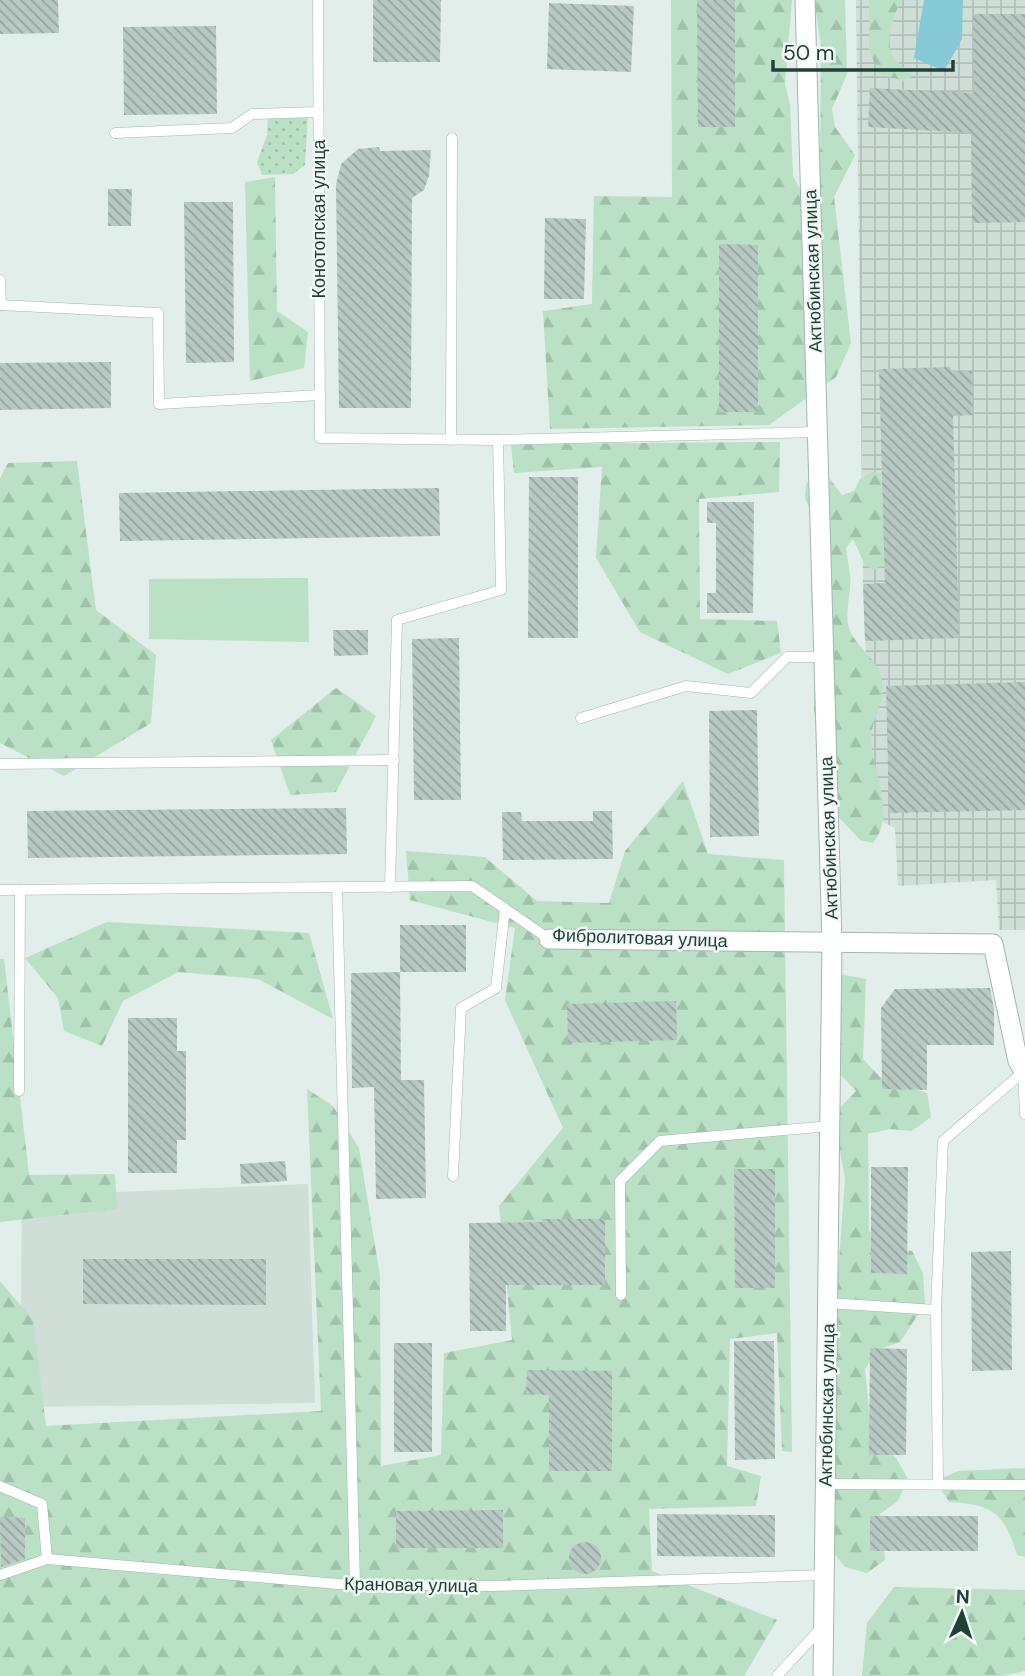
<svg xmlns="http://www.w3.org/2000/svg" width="1025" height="1676" viewBox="0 0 1025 1676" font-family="'DM Sans',sans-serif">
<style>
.built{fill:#d0ded8}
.industrial{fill:url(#industrial-grid)}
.grass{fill:#bae0c5}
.forest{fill:url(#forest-firs)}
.park{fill:url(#park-dots)}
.water{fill:#86c9d7}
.building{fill:url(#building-back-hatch)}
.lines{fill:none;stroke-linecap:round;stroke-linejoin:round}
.service-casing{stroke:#a4b6b0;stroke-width:11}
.minor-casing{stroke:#a4b6b0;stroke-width:21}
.service{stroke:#fff;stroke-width:10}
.minor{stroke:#fff;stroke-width:19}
.labels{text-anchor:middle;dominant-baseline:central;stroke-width:5;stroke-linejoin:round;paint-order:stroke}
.street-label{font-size:18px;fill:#214038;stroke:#f3faf6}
</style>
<defs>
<pattern id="industrial-grid" width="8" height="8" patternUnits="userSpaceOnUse" patternTransform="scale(1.75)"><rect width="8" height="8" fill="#d0ded8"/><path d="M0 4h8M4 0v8" fill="none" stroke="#b2c0ba"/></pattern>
<pattern id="forest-firs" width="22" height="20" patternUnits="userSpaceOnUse" patternTransform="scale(1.75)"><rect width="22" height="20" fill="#bae0c5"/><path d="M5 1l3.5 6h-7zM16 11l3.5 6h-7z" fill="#a0c1aa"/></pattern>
<pattern id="park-dots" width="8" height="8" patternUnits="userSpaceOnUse" patternTransform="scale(1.75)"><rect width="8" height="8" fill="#bae0c5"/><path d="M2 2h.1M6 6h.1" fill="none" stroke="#a0c1aa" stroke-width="1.8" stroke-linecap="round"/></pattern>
<pattern id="building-back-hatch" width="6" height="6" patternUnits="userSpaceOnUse" patternTransform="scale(1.75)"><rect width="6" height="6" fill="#b7c9c2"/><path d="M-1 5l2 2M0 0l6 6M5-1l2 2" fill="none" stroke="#94a59f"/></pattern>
</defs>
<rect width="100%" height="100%" fill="#e2eee9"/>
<path class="built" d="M 308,1184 L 315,1403 L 20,1407 L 22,1196 Z"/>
<path class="industrial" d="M 856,0 L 1025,0 L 1025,930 L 999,930 L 996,880 L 898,886 L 895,828 L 872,817 L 863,584 Z"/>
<path class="grass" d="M 308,578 L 309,642 L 149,639 L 149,579 Z"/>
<g class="forest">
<path d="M 671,0 L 792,0 L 785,85 L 790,104 L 793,176 L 801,191 L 816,183 L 820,164 L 821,44 L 814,0 L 845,0 L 847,74 L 832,109 L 835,127 L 855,155 L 834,197 L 851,343 L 836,377 L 769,425 L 550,429 L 543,311 L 592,304 L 594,196 L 672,197 Z"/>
<path d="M 869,0 L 902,0 C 894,12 885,40 892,55 C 896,63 907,69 912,76 L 904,81 L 878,74 L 869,48 Z"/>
<path d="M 275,177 L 277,311 L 308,332 L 304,368 L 250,381 L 245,182 Z"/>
<path d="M 780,442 L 779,492 L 699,499 L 700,619 L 777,621 L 781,653 L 728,674 L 640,632 L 596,558 L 602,467 L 514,473 L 511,444 Z"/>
<path d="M 77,461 L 96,610 L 156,655 L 151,723 L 64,776 L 0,743 L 0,478 L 8,463 Z"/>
<path d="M 873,472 L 886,474 L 885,564 L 873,570 L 864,563 L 853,539 L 846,548 C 847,557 849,566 850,575 C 852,592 844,611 849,628 C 856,649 880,659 882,683 C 885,704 870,724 871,740 C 872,774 897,813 873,843 L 860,840 L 835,813 L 814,711 L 814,627 L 811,602 L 814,551 L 810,510 L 805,498 L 806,485 L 813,474 L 826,474 L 842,495 L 854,491 L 860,479 Z"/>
<path d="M 336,688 L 376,716 L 336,792 L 290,795 L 271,740 Z"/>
<path d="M 683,781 L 708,854 L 784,860 L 792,1452 L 782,1451 L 777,1333 L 730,1339 L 727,1466 L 761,1476 L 756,1506 L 649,1509 L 652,1571 L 777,1620 L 744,1676 L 0,1676 L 0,1281 L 33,1320 L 46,1426 L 321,1411 L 307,1089 L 333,1106 L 359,1148 L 380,1276 L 381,1466 L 441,1455 L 444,1353 L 512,1340 L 499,1206 L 563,1128 L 505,1000 L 515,928 L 410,900 L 406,851 L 485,857 L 537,901 L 609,903 L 625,851 Z"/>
<path d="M 107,922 L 309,933 L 333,1019 L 258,979 L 178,972 L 123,1001 L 102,1046 L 64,1031 L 58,998 L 25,958 Z"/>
<path d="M 0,959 L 4,959 L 29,1175 L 115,1174 L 117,1209 L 0,1222 Z"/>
<path d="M 839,974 L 866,979 L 863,1059 L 880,1077 L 927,1093 L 931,1117 L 912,1131 L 890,1129 L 868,1134 L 869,1231 L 887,1247 L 912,1251 L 923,1273 L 925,1304 L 900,1342 L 878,1350 L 865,1369 L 870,1420 L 877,1443 L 896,1458 L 908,1479 L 898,1501 L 880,1514 L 885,1560 L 867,1573 L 845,1567 L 831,1550 L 833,1343 L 845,1178 L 836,1131 L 840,1108 L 856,1091 L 840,1074 Z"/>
<path d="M 1025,1468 L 1025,1557 L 1017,1555 C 1005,1513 992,1504 949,1502 L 936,1481 L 958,1471 Z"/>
<path d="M 894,1587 L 1025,1590 L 1025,1671 L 1001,1676 L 862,1676 L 867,1623 Z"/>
</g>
<path class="park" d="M 308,115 L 305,165 L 293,174 L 262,175 L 257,162 L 267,135 L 268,116 Z"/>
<path class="water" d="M 924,0 L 963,0 L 962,39 L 944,71 L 914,58 Z"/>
<g class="building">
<path d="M 0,0 L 58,0 L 59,33 L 0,34 Z"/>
<path d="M 373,0 L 441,0 L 440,62 L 373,62 Z"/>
<path d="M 697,0 L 735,0 L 735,127 L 698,127 Z"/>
<path d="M 549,3 L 634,6 L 631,72 L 547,69 Z"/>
<path d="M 973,14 L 1025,14 L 1025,222 L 972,223 L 971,133 L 868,127 L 870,88 L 974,93 Z"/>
<path d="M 216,26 L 217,114 L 124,115 L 123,27 Z"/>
<path d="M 379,147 L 380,151 L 431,150 L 429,176 L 424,190 L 412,198 L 411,408 L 339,408 L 336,185 L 341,164 L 358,149 Z"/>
<path d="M 108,189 L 132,189 L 131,226 L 108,226 Z"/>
<path d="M 184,202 L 233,202 L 234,362 L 186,363 Z"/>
<path d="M 545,218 L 586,219 L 584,299 L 544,299 Z"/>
<path d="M 719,244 L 758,245 L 758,412 L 719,412 Z"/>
<path d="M 111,362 L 111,408 L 0,410 L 0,363 Z"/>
<path d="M 951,367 L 951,371 L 972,371 L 973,415 L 953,416 L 959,638 L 865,641 L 863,584 L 885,583 L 879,369 Z"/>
<path d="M 529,477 L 578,477 L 578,638 L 528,638 Z"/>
<path d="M 439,488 L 440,536 L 120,541 L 119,493 Z"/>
<path d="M 707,502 L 754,502 L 753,613 L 707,613 L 707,593 L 716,593 L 716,523 L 707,523 Z"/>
<path d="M 333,630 L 368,630 L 368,655 L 334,656 Z"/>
<path d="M 459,638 L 461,800 L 414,800 L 412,639 Z"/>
<path d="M 1025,682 L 1025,810 L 889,813 L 886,686 Z"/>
<path d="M 757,710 L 759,836 L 710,837 L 709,711 Z"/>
<path d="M 346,808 L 347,854 L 28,858 L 27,811 Z"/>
<path d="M 593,811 L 612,811 L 613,859 L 503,860 L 502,812 L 521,812 L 522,821 L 593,821 Z"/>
<rect x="400" y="925" width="66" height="47"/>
<path d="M 400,972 L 401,1080 L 424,1080 L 426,1198 L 376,1199 L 374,1087 L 352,1088 L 351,973 Z"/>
<path d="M 990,988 L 994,1009 L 994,1045 L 927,1045 L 927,1090 L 882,1089 L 881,1008 L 895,989 Z"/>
<path d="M 676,1001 L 677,1040 L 568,1043 L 567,1004 Z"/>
<path d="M 128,1018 L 177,1018 L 177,1051 L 186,1051 L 186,1140 L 177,1140 L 177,1173 L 128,1173 Z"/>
<path d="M 285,1161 L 287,1181 L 241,1184 L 240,1164 Z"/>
<path d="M 871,1167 L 908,1167 L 907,1274 L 871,1273 Z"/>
<path d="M 734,1169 L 775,1169 L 775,1288 L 735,1288 Z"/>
<path d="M 542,1219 L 605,1219 L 605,1285 L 506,1285 L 506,1331 L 470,1331 L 469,1223 L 542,1222 Z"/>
<path d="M 1011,1251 L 1012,1370 L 972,1371 L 971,1252 Z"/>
<path d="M 83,1259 L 266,1259 L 266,1305 L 83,1304 Z"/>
<path d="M 734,1341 L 774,1341 L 775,1459 L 735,1460 Z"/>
<rect x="394" y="1343" width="38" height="109"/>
<path d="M 870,1348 L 907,1349 L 906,1455 L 869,1455 Z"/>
<path d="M 527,1370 L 612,1371 L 612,1471 L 549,1471 L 549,1395 L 526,1394 Z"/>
<path d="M 503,1510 L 503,1548 L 396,1548 L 396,1511 Z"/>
<path d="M 657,1514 L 775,1515 L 775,1557 L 657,1556 Z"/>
<rect x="870" y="1516" width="108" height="35"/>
<path d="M 0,1517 L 25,1518 L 25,1559 L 1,1567 Z"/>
<circle cx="585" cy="1558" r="16"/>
</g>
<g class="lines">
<g class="service-casing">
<g id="service">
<path d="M 318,0 L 320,438 L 498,440 L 501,590 L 397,620 L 390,887"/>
<path d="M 115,133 L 232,128 L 252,114 L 318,112"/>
<path d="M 0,280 L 1,305"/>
<path d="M 0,305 L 158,313 L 159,404 L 320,395"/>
<path d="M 451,440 L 452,138"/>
<path d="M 498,440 L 817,432"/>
<path d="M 581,718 L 686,686 L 751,693 L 787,657 L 824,657"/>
<path d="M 0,764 L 394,760"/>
<path d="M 337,887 L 355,1584"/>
<path d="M 0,890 L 472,886 L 549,939"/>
<path d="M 19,1091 L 20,890"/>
<path d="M 453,1176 L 461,1008 L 496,988 L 505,909"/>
<path d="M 621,1295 L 620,1181 L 660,1141 L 830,1126"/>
<path d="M 828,1303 L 936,1310 L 943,1141 L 1023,1072 L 1025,1114"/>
<path d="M 936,1310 L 938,1484"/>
<path d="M 826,1484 L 1025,1485"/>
<path d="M 0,1486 L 42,1504 L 47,1559"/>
<path d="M 0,1575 L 47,1559 L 338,1584 L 493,1586 L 825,1575"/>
<path d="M 777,1676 L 822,1627"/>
</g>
</g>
<g class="minor-casing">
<g id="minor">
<path d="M 805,0 L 832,942 L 823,1676"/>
<path d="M 549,939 L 993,944 L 1018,1061 L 1025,1073"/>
</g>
</g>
<use href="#service" class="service"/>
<use href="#minor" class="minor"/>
</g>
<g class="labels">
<g class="street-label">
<text transform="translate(319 219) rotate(-90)">Конотопская улица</text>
<text transform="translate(813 271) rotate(-92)">Актюбинская улица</text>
<text transform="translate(829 838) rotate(-92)">Актюбинская улица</text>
<text transform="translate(640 938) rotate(2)">Фибролитовая улица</text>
<text transform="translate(827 1405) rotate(-89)">Актюбинская улица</text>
<text transform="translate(411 1585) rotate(1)">Крановая улица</text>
</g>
</g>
<g transform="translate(962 1613) rotate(3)" stroke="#f3faf6" stroke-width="5" paint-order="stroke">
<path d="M0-5L12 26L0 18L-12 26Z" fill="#214038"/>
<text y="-10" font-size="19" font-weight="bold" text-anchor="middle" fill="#214038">N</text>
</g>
<path d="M773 60v10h180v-10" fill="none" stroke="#214038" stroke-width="3.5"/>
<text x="783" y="60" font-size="21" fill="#214038" stroke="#f3faf6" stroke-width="5" paint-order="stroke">50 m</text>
</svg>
